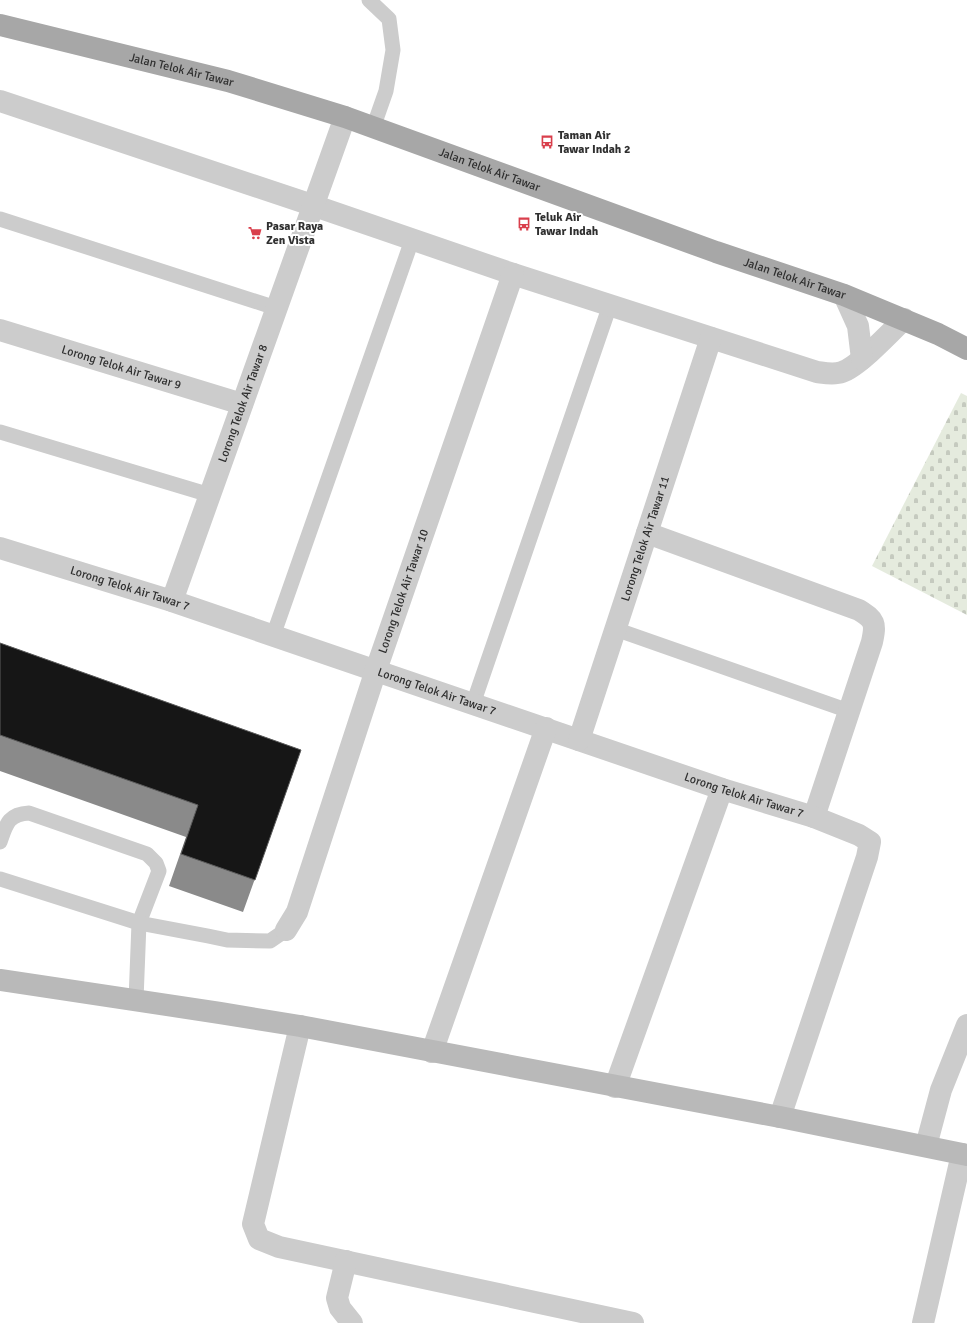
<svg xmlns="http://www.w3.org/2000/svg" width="967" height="1323" viewBox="0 0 967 1323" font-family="Signika,sans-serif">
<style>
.cemetery{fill:url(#cemetery-stones)}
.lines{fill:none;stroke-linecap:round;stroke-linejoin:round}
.service{stroke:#ccc;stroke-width:15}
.minor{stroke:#ccc;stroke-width:22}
.secondary{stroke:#b9b9b9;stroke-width:22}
.primary{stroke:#a7a7a7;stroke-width:22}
.wall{fill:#8a8a8a}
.building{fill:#161616;stroke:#5c5c5c}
.labels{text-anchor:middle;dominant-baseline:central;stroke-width:4;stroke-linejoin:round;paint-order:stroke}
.street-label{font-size:12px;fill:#2f2f2f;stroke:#fff}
.poi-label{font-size:12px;font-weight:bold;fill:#2f2f2f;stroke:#fff;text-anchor:start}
</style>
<defs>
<pattern id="cemetery-stones" width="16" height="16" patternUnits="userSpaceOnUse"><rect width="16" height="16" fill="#e5ebde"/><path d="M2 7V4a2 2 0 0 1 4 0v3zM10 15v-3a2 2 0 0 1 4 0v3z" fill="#c5cabf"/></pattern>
</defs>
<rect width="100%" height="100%" fill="#fff"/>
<path class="cemetery" d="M 961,393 L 967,396 L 967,615 L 872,566 Z"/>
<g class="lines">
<g class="service">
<path d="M 369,0 L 389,19 L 393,50 L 386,91 L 373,128"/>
<path d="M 0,219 L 276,308"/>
<path d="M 0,432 L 210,495"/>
<path d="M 615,629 L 849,711"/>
<path d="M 273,636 L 412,240"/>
<path d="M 473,704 L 610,305"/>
<path d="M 0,842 C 6,825 8,814 29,813 L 147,854 L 156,863 L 159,871 L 139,923 L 136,1000"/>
<path d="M 0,879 L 139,923 L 208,936 L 227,940 L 270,941 L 286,930"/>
</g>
<g class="minor">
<path d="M 0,101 L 312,205 L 513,274 L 817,372 C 825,373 834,375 842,372 C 858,367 891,332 904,319"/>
<path d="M 844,295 L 858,326 L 862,359"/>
<path id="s1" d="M 0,330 L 242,404"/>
<path d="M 647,533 L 859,610 C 875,620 876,623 872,642 L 814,817"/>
<path id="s2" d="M 0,548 L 172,601 L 722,789 L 814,817 L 859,835 L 870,842 L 867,857 L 780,1117"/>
<path id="s3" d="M 172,601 L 345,117"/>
<path id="s4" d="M 579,740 L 711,338"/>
<path id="s5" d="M 286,930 L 297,912 L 376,670 L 513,274"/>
<path d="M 300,1026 L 253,1224 L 259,1239 L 279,1247 L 633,1323"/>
<path d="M 432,1052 L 546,728"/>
<path d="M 615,1087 L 722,789"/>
<path d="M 926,1146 L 941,1090 L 967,1025"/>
<path d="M 346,1261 L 337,1298 L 340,1308 L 352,1323"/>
<path d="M 923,1323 L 962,1154"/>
</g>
<path class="secondary" d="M 0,980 L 220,1013 L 300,1026 L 780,1117 L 967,1155"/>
<path class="primary" id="s6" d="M 0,25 L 228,81 L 345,117 L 716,252 L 844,295 L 938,334 L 967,349"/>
</g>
<path class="wall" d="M 0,643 L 301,750 L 243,912 L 169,886 L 186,837 L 0,771 Z"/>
<path class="building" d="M 0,643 L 301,750 L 255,880 L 181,854 L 198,805 L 0,735 Z"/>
<defs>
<g id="bus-bare" transform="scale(1.08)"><path d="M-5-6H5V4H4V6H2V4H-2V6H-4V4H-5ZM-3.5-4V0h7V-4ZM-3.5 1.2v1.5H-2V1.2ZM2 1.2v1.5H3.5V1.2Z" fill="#d93f4c" stroke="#fff" stroke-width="2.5" paint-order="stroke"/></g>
<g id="supermarket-bare" transform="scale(1.08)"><path d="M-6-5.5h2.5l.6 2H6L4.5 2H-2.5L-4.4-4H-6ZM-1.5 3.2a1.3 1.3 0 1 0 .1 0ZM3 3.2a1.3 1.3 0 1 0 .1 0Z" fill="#d93f4c" stroke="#fff" stroke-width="2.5" paint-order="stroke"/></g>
</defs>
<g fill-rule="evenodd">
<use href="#bus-bare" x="547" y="142"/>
<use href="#bus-bare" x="524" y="224"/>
<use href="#supermarket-bare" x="255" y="233"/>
</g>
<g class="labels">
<g class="street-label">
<text stroke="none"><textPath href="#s6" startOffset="187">Jalan Telok Air Tawar</textPath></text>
<text stroke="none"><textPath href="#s6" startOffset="511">Jalan Telok Air Tawar</textPath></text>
<text stroke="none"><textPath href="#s6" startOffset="835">Jalan Telok Air Tawar</textPath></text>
<text stroke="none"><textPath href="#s1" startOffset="127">Lorong Telok Air Tawar 9</textPath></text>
<text stroke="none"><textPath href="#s3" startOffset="210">Lorong Telok Air Tawar 8</textPath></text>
<text stroke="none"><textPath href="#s4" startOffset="212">Lorong Telok Air Tawar 11</textPath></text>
<text stroke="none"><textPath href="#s2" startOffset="136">Lorong Telok Air Tawar 7</textPath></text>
<text stroke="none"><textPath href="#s5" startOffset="359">Lorong Telok Air Tawar 10</textPath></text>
<text stroke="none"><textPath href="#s2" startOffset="460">Lorong Telok Air Tawar 7</textPath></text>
<text stroke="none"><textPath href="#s2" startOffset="784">Lorong Telok Air Tawar 7</textPath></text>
</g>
<g class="poi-label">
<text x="558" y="135">Taman Air<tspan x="558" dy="14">Tawar Indah 2</tspan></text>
<text x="535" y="217">Teluk Air<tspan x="535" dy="14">Tawar Indah</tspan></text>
<text x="266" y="226">Pasar Raya<tspan x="266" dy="14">Zen Vista</tspan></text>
</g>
</g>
</svg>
